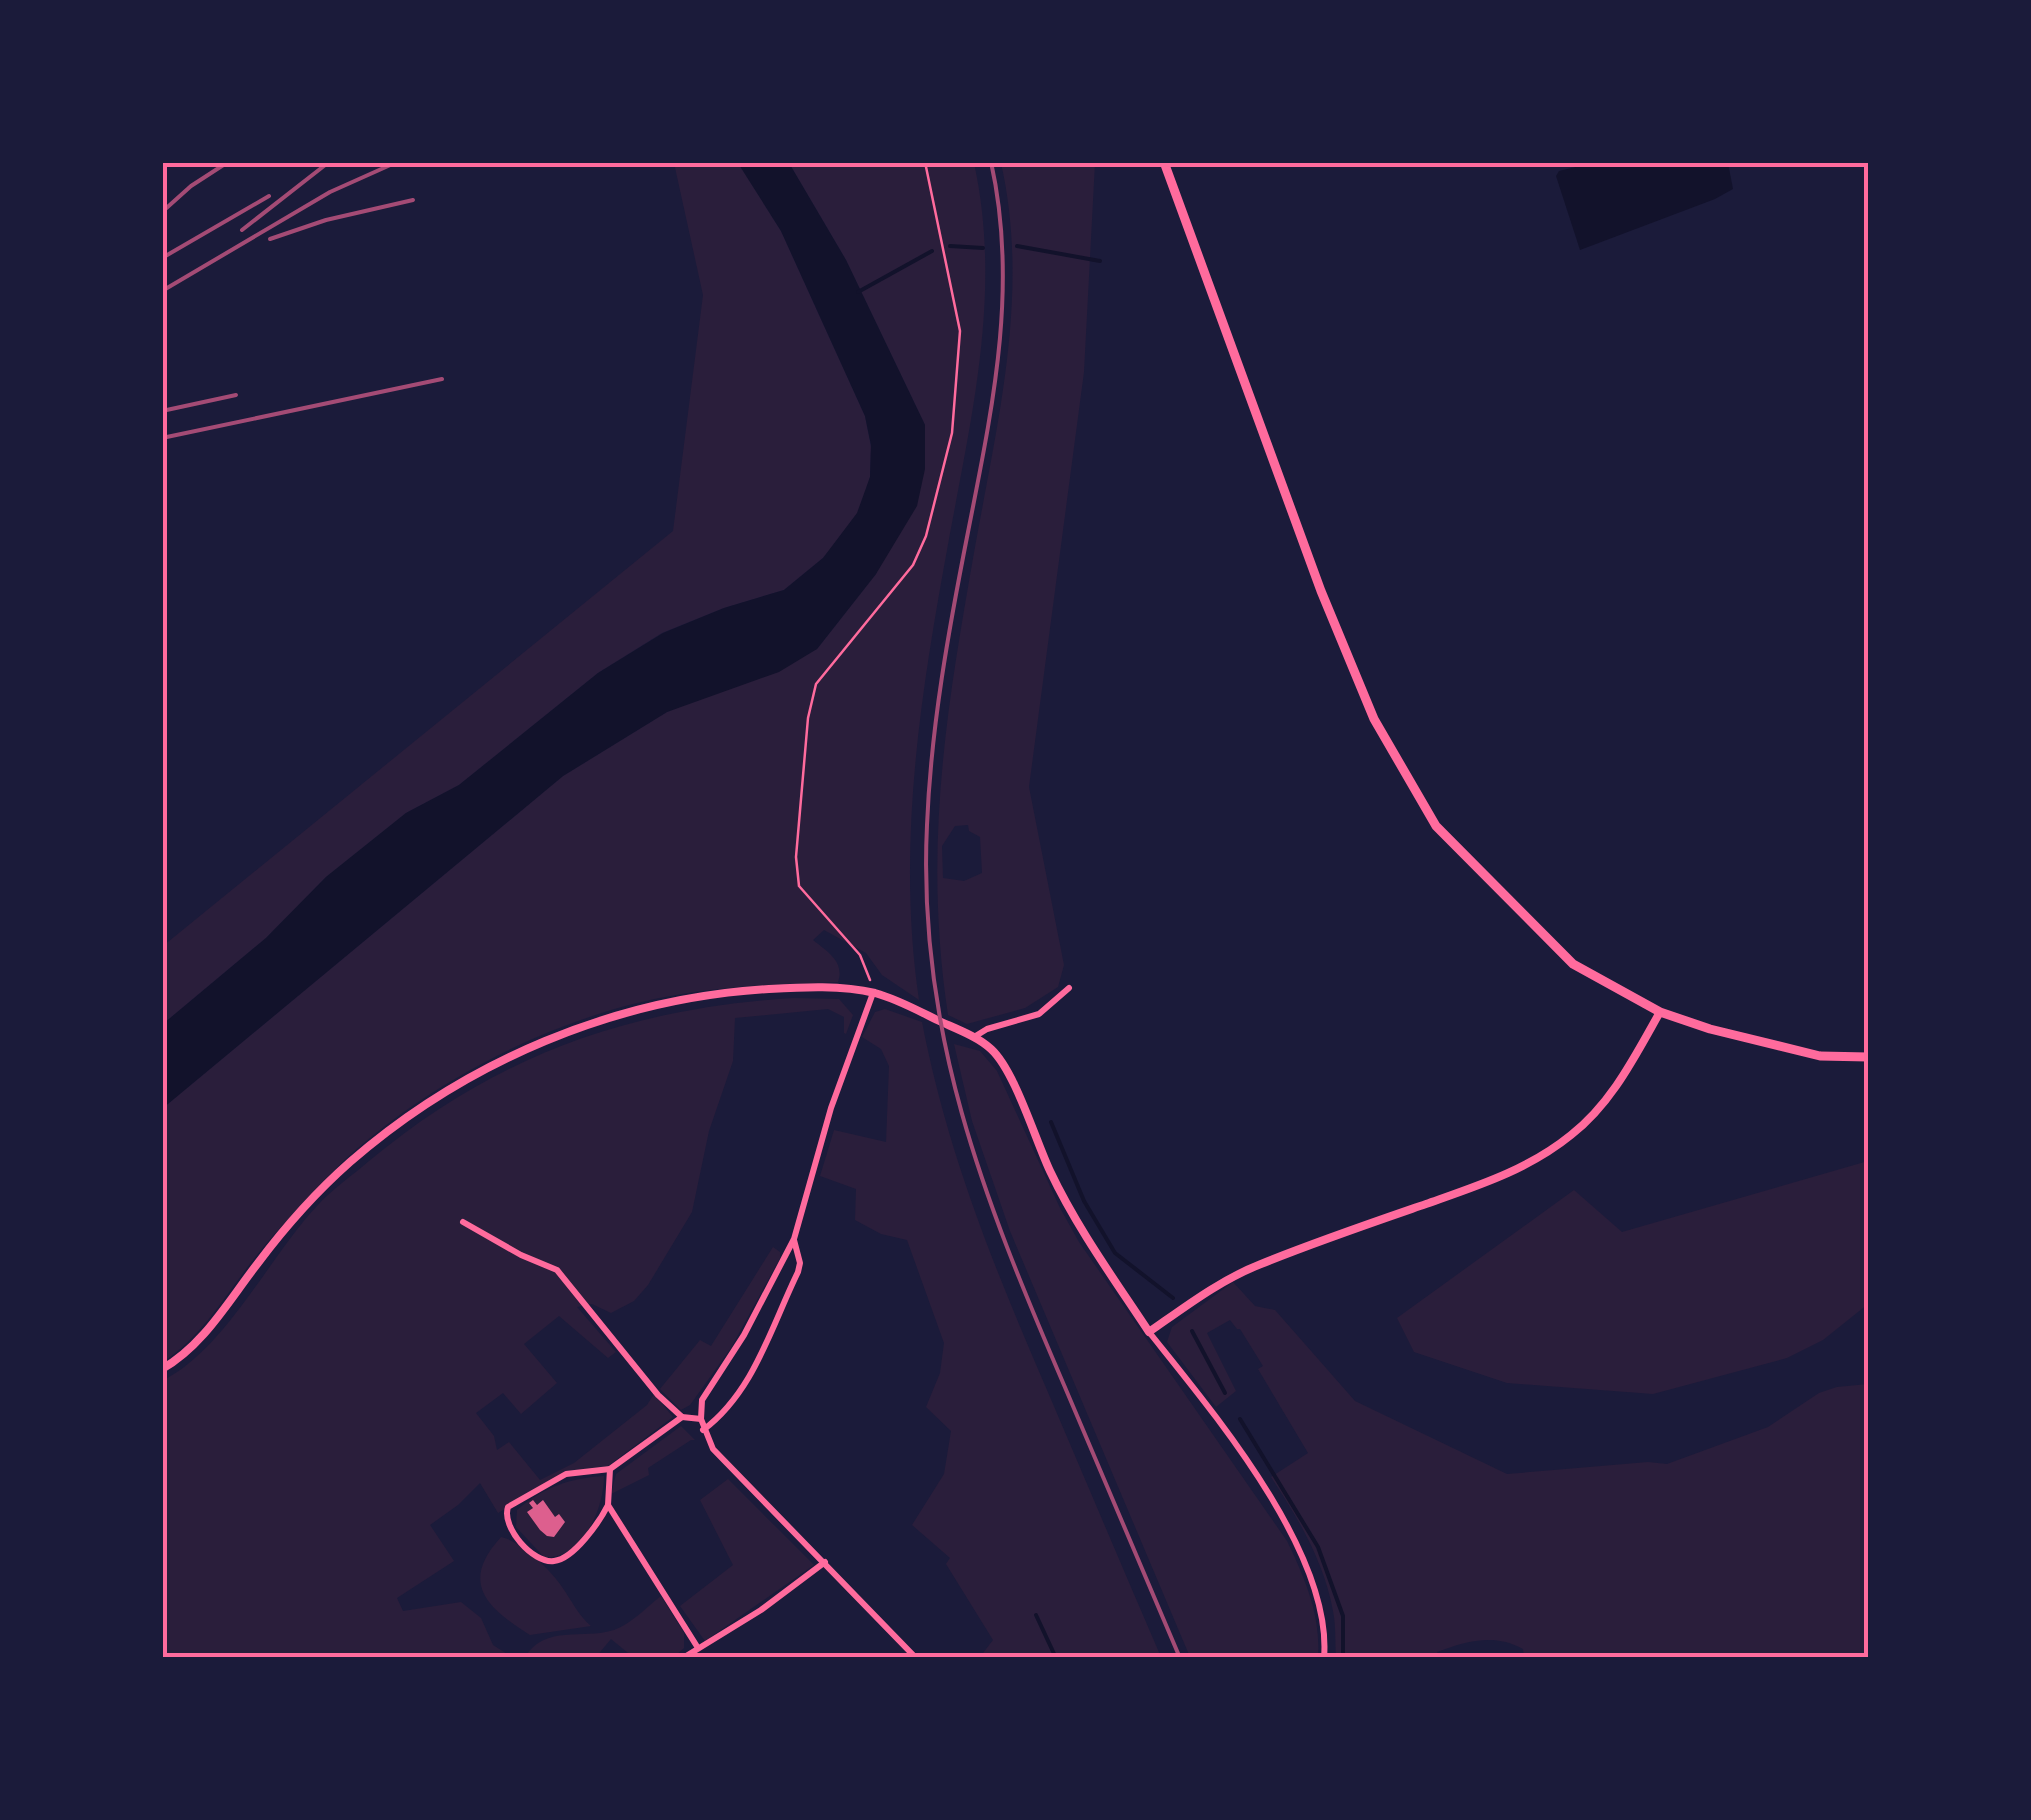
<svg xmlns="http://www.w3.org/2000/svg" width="2031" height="1820" viewBox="0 0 2031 1820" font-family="Barlow,sans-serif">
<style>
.green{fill:#2a1e3b;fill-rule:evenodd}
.water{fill:#12122b}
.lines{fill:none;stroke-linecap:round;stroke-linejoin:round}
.stream{stroke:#12122b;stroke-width:4}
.building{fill:#dd5f8e}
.path{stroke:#ff6b9d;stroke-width:2.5}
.minor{stroke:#ff6b9d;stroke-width:6}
.tertiary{stroke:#ff6b9d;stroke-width:8}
.secondary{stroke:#ff6b9d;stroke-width:9}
.rail{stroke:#a44b75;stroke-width:4}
.neatline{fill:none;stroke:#ff6b9d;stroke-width:4}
</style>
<rect width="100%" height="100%" fill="#1b1b3a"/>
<g class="green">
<path d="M 674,163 L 738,163 L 781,231 L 865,416 L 871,447 L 870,477 L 858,516 L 823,558 L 784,590 L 724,608 L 662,633 L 598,673 L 459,785 L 406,813 L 326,877 L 266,938 L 163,1024 L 163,946 L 673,531 L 703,295 Z"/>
<path d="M 789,163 L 974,163 C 1002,290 972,414 949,539 C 921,692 896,844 919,1000 L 882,975 L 866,953 L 824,930 L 813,940 C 828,952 845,962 838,982 C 780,984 722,986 665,997 C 545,1019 400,1096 318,1187 C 298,1209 276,1231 257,1255 C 227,1292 204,1335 163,1362 L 163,1108 L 563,776 L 667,712 L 817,649 L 876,574 L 925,425 L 846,260 Z"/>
<path d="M 1001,163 L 1095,163 L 1084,372 L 1029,787 L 1064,965 L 1058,987 L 1025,1008 L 967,1024 L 948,1015 C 923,847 946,712 975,547 C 998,419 1030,292 1001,163 ZM 968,825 L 969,831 L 980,837 L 982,873 L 964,881 L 943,878 L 942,846 L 955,826 Z"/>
<path d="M 794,998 L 839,999 L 853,1015 L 846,1034 L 844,1033 L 844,1017 L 828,1009 L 735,1018 L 733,1061 L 709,1131 L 692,1212 L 648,1285 L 634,1301 L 611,1313 L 592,1304 L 577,1307 L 616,1352 L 608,1358 L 559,1316 L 524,1344 L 557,1383 L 521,1414 L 503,1393 L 476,1413 L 494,1436 L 497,1450 L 509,1442 L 540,1480 L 574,1463 L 647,1405 L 654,1394 L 673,1417 L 608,1466 L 569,1471 L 498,1513 L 480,1483 L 458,1505 L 430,1525 L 454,1561 L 397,1598 L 403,1611 L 461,1602 L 481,1618 L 493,1645 L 512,1657 L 163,1657 L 162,1381 C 225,1350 269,1257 317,1206 C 332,1189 352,1176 369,1161 C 496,1055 630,1008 794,998 Z"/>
<path d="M 885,1009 L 922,1022 C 948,1156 996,1272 1050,1397 C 1087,1484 1124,1571 1161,1657 L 980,1657 L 993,1640 L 946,1564 L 950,1558 L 912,1525 L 944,1474 L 951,1431 L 926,1407 L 940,1373 L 944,1343 L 907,1240 L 881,1234 L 855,1220 L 856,1189 L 820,1176 L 834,1130 L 886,1142 L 889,1066 L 881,1049 L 862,1037 L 875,1012 Z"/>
<path d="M 954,1044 L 980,1051 L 997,1071 L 1060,1208 L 1079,1242 L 1287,1541 C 1305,1578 1321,1616 1318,1657 L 1190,1657 L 1010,1231 L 972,1121 Z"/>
<path d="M 1868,1161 L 1868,1304 L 1823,1340 L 1787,1358 L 1653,1394 L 1507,1383 L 1414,1352 L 1397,1318 L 1574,1190 L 1622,1232 Z"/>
<path d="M 773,1247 L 780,1252 L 780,1258 L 731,1348 L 690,1405 L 681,1410 L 660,1389 L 700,1340 L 711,1346 Z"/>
<path d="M 1233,1282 L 1255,1306 L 1275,1310 L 1355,1401 L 1507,1474 L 1648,1462 L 1667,1464 L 1768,1427 L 1819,1393 L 1837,1387 L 1868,1384 L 1868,1657 L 1524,1657 L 1523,1649 C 1495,1633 1466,1641 1437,1652 L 1441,1657 L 1336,1657 C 1335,1642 1336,1625 1333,1611 C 1324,1561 1298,1518 1271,1477 L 1308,1453 L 1258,1369 L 1263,1366 L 1240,1329 L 1237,1329 L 1230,1320 L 1207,1333 L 1236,1391 L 1216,1407 L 1167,1342 L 1172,1327 Z"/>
<path d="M 681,1426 L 695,1440 L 691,1440 L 648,1468 L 649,1475 L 611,1494 L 616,1474 Z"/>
<path d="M 604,1476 C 604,1508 583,1560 544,1557 L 516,1527 L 517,1510 C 544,1487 570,1478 604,1476 Z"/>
<path d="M 728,1479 L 814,1565 L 705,1641 L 680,1606 L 733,1565 L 700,1500 Z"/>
<path d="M 501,1537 C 519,1540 552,1571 562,1587 C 572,1601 578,1615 591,1626 L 530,1635 C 487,1608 459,1583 501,1537 Z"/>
<path d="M 661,1596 L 684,1633 L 684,1648 L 674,1657 L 633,1657 L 611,1639 L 596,1657 L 525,1657 C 546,1624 582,1640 614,1630 C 631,1624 647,1607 661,1596 Z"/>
</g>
<g class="water">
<path d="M 738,163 L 789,163 L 846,260 L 925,425 L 925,469 L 917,506 L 876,574 L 817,649 L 779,672 L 667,712 L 563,776 L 163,1108 L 163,1024 L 266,938 L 326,877 L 406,813 L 459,785 L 598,673 L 663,633 L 724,608 L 784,590 L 823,558 L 857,513 L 870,477 L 871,445 L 865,416 L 781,231 Z"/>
<path d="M 1592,163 L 1728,163 L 1733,189 L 1715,199 L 1580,250 L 1556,176 L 1559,171 Z"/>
</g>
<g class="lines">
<g class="stream">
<path d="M 950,246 L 983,248"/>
<path d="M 1017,246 L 1100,261"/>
<path d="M 858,292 L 932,251"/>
<path d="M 1051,1122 L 1084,1201 L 1115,1253 L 1173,1298"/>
<path d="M 1192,1331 L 1225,1393"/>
<path d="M 1240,1419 L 1318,1547 L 1343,1616 L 1343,1658"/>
<path d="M 1036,1615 L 1056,1658"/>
</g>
</g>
<path class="building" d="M 533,1500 L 537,1505 L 543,1500 L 555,1517 L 559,1514 L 565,1522 L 554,1537 L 547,1536 L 540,1530 L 527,1512 L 533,1508 L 529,1503 Z"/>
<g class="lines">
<path class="path" d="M 870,980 L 860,955 L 799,886 L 796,857 L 808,718 L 816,684 L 913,565 L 926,536 L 952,433 L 960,331 L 925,162"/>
<g class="minor">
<path d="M 873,993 L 831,1108 L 794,1239 L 744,1335 L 702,1400 L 701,1419 L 713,1449 L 916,1658"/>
<path d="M 974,1037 L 987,1029 L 1039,1014 L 1069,988"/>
<path d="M 463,1222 L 521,1255 L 557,1270 L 658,1395 L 682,1417 L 701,1419"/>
<path d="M 1149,1332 C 1212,1411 1333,1553 1324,1658"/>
<path d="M 703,1430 C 754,1392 771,1327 798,1272 L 800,1263 L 794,1240"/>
<path d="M 610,1469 L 608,1505 L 698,1648"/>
<path d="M 608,1505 C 600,1521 574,1559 554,1561 C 533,1564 501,1527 508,1507 L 566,1474 L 610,1469 L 682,1417"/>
<path d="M 683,1658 L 761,1610 L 825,1562"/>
</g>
<path class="tertiary" d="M 162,1369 C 204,1345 229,1300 258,1263 C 285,1227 316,1192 350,1162 C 466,1061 615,998 769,989 C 804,987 841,985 875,993 C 897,999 917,1010 937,1020 C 954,1028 977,1036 991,1049 C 1015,1071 1035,1139 1050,1171 C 1077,1228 1114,1279 1149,1332 C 1185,1307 1220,1280 1261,1264 C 1315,1242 1371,1223 1426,1204 C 1477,1186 1528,1170 1571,1135 C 1612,1103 1635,1056 1660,1012"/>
<path class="secondary" d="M 1164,162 L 1321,591 L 1374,719 L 1436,826 L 1573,964 L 1660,1012 L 1710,1029 L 1820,1056 L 1868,1057"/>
<g class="rail">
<path d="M 991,162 C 1019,287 992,410 968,532 C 949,628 931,726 927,825 C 917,1032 984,1199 1064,1385 C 1103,1476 1141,1567 1180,1658"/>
<path d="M 162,212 L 191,186 L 228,162"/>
<path d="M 242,230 L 329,162"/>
<path d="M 270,239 L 326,220 L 413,200"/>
<path d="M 162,258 L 269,196"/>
<path d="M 162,291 L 330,192 L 397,162"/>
<path d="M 162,411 L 236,395"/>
<path d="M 162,438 L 442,379"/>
</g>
</g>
<rect width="2031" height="1820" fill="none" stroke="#1b1b3a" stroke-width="330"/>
<rect x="165" y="165" width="1701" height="1490" class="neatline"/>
</svg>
